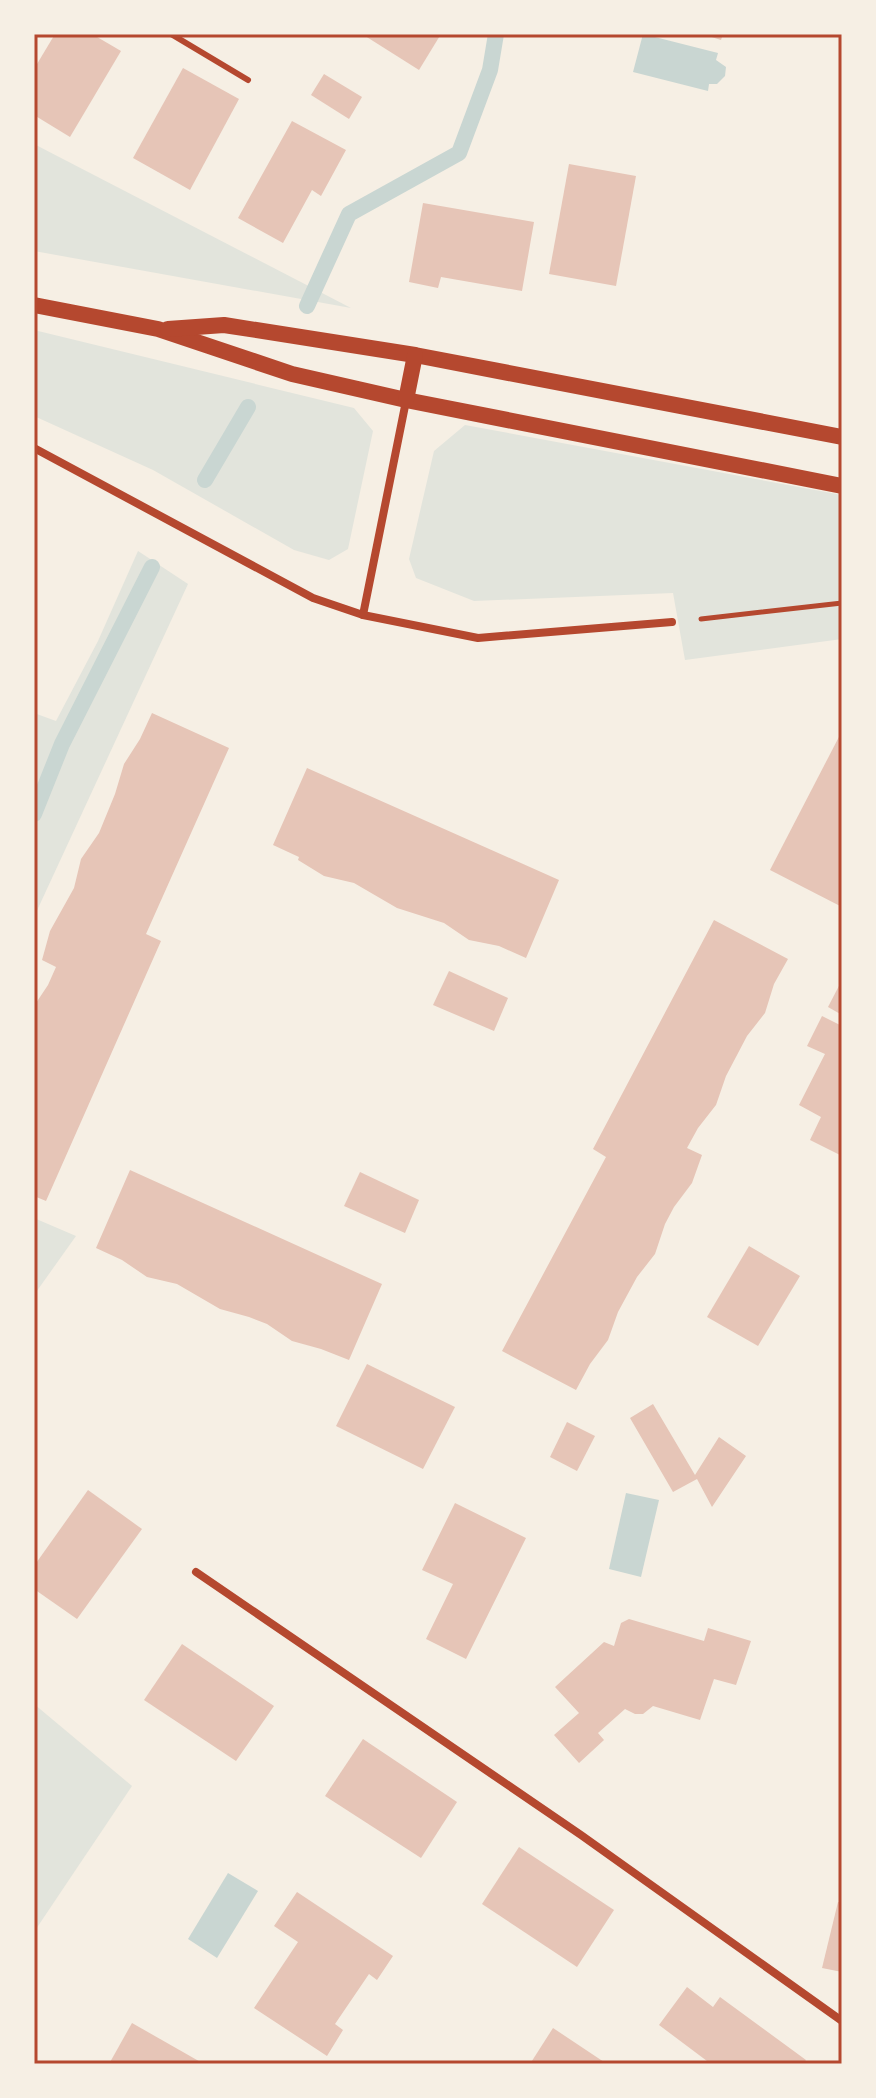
<svg xmlns="http://www.w3.org/2000/svg" width="876" height="2098" viewBox="0 0 876 2098" font-family="Lato,sans-serif">
<style>
.green{fill:#e2e4dc}
.water{fill:#c9d6d2}
.lines{fill:none;stroke-linecap:round;stroke-linejoin:round}
.stream{stroke:#c9d6d2;stroke-width:16}
.building{fill:#e6c5b7}
.path{stroke:#b5482f;stroke-width:5}
.service{stroke:#b5482f;stroke-width:6}
.minor{stroke:#b5482f;stroke-width:8}
.secondary{stroke:#b5482f;stroke-width:16}
.neatline{fill:none;stroke:#b5482f;stroke-width:3}
</style>
<rect width="100%" height="100%" fill="#f6efe4"/>
<g class="green">
<path d="M 34,144 L 351,308 L 34,251 Z"/>
<path d="M 34,330 L 354,408 L 373,431 L 348,549 L 329,560 L 294,550 L 153,470 L 34,416 Z"/>
<path d="M 465,425 L 842,495 L 842,639 L 685,660 L 673,593 L 474,601 L 416,578 L 409,559 L 434,451 Z"/>
<path d="M 138,551 L 188,584 L 34,917 L 34,713 L 56,721 L 98,641 Z"/>
<path d="M 34,1218 L 76,1236 L 34,1295 Z"/>
<path d="M 34,1704 L 132,1786 L 34,1932 Z"/>
</g>
<g class="water">
<path d="M 643,34 L 718,53 L 716,60 L 726,67 L 725,76 L 717,84 L 709,84 L 708,91 L 633,72 Z"/>
<path d="M 626,1493 L 659,1500 L 641,1577 L 609,1569 Z"/>
<path d="M 228,1873 L 258,1891 L 217,1958 L 188,1939 Z"/>
</g>
<g class="lines">
<g class="stream">
<path d="M 307,306 L 349,214 L 459,153 L 490,70 L 496,34"/>
<path d="M 205,480 L 248,407"/>
<path d="M 34,814 L 62,744 L 152,567"/>
</g>
</g>
<g class="building">
<path d="M 55,34 L 92,34 L 121,51 L 70,137 L 34,115 L 34,69 Z"/>
<path d="M 362,34 L 441,34 L 419,70 Z"/>
<path d="M 702,34 L 723,34 L 721,40 Z"/>
<path d="M 183,68 L 239,99 L 190,190 L 133,158 Z"/>
<path d="M 324,74 L 362,97 L 349,119 L 311,95 Z"/>
<path d="M 292,121 L 346,150 L 321,196 L 312,190 L 283,243 L 238,218 Z"/>
<path d="M 569,164 L 636,176 L 616,286 L 549,274 Z"/>
<path d="M 423,203 L 534,222 L 522,291 L 441,277 L 438,288 L 409,282 Z"/>
<path d="M 152,713 L 229,748 L 146,934 L 161,941 L 46,1201 L 34,1196 L 34,1006 L 48,985 L 56,967 L 42,960 L 50,931 L 74,888 L 81,859 L 99,833 L 115,794 L 124,764 L 140,739 Z"/>
<path d="M 842,731 L 842,907 L 770,870 Z"/>
<path d="M 307,768 L 559,880 L 526,958 L 499,946 L 469,940 L 444,923 L 397,908 L 354,883 L 324,876 L 298,860 L 299,857 L 273,845 Z"/>
<path d="M 714,920 L 788,959 L 774,984 L 765,1013 L 747,1036 L 726,1076 L 716,1105 L 698,1128 L 687,1148 L 702,1155 L 692,1183 L 674,1207 L 665,1224 L 655,1254 L 637,1277 L 618,1312 L 608,1340 L 590,1364 L 576,1390 L 502,1351 L 606,1157 L 593,1149 Z"/>
<path d="M 449,971 L 508,998 L 494,1031 L 433,1005 Z"/>
<path d="M 842,980 L 842,1015 L 828,1007 Z"/>
<path d="M 822,1016 L 842,1026 L 842,1156 L 810,1140 L 821,1117 L 799,1105 L 825,1054 L 807,1046 Z"/>
<path d="M 130,1170 L 382,1284 L 349,1360 L 321,1349 L 292,1341 L 267,1324 L 249,1317 L 220,1309 L 177,1284 L 147,1277 L 122,1260 L 96,1248 Z"/>
<path d="M 360,1172 L 419,1200 L 405,1233 L 344,1206 Z"/>
<path d="M 749,1246 L 800,1276 L 758,1346 L 707,1317 Z"/>
<path d="M 367,1364 L 455,1407 L 423,1469 L 336,1426 Z"/>
<path d="M 653,1404 L 695,1475 L 719,1437 L 746,1456 L 712,1507 L 697,1479 L 673,1492 L 630,1418 Z"/>
<path d="M 567,1422 L 595,1436 L 577,1471 L 550,1457 Z"/>
<path d="M 88,1490 L 142,1529 L 77,1619 L 34,1589 L 34,1566 Z"/>
<path d="M 455,1503 L 526,1538 L 466,1659 L 426,1639 L 453,1584 L 422,1570 Z"/>
<path d="M 629,1619 L 704,1641 L 708,1628 L 751,1641 L 736,1685 L 714,1679 L 700,1720 L 653,1706 L 643,1714 L 635,1714 L 625,1709 L 598,1733 L 604,1740 L 579,1763 L 554,1735 L 579,1713 L 555,1687 L 604,1642 L 614,1646 L 621,1623 Z"/>
<path d="M 182,1644 L 274,1706 L 236,1761 L 144,1700 Z"/>
<path d="M 363,1739 L 457,1802 L 421,1858 L 325,1796 Z"/>
<path d="M 519,1847 L 614,1910 L 577,1967 L 482,1904 Z"/>
<path d="M 297,1892 L 393,1956 L 377,1980 L 369,1974 L 335,2024 L 343,2030 L 327,2056 L 254,2008 L 298,1942 L 274,1926 Z"/>
<path d="M 838,1902 L 842,1903 L 842,1972 L 822,1968 Z"/>
<path d="M 687,1987 L 713,2007 L 720,1997 L 806,2060 L 803,2064 L 711,2064 L 659,2025 Z"/>
<path d="M 132,2023 L 204,2064 L 109,2064 Z"/>
<path d="M 553,2028 L 607,2064 L 530,2064 Z"/>
</g>
<g class="lines">
<path class="path" d="M 701,619 L 842,603"/>
<path class="service" d="M 171,34 L 248,80"/>
<g class="minor">
<path d="M 34,448 L 313,598 L 363,615 L 478,638 L 672,622"/>
<path d="M 363,615 L 406,401"/>
<path d="M 196,1572 L 581,1835 L 842,2021"/>
</g>
<g class="secondary">
<path d="M 34,305 L 158,329 L 292,374 L 406,400 L 842,486"/>
<path d="M 168,329 L 224,325 L 415,355 L 842,437"/>
<path d="M 406,400 L 415,355"/>
</g>
</g>
<rect width="876" height="2098" fill="none" stroke="#f6efe4" stroke-width="72"/>
<rect x="36" y="36" width="804" height="2026" class="neatline"/>
</svg>
